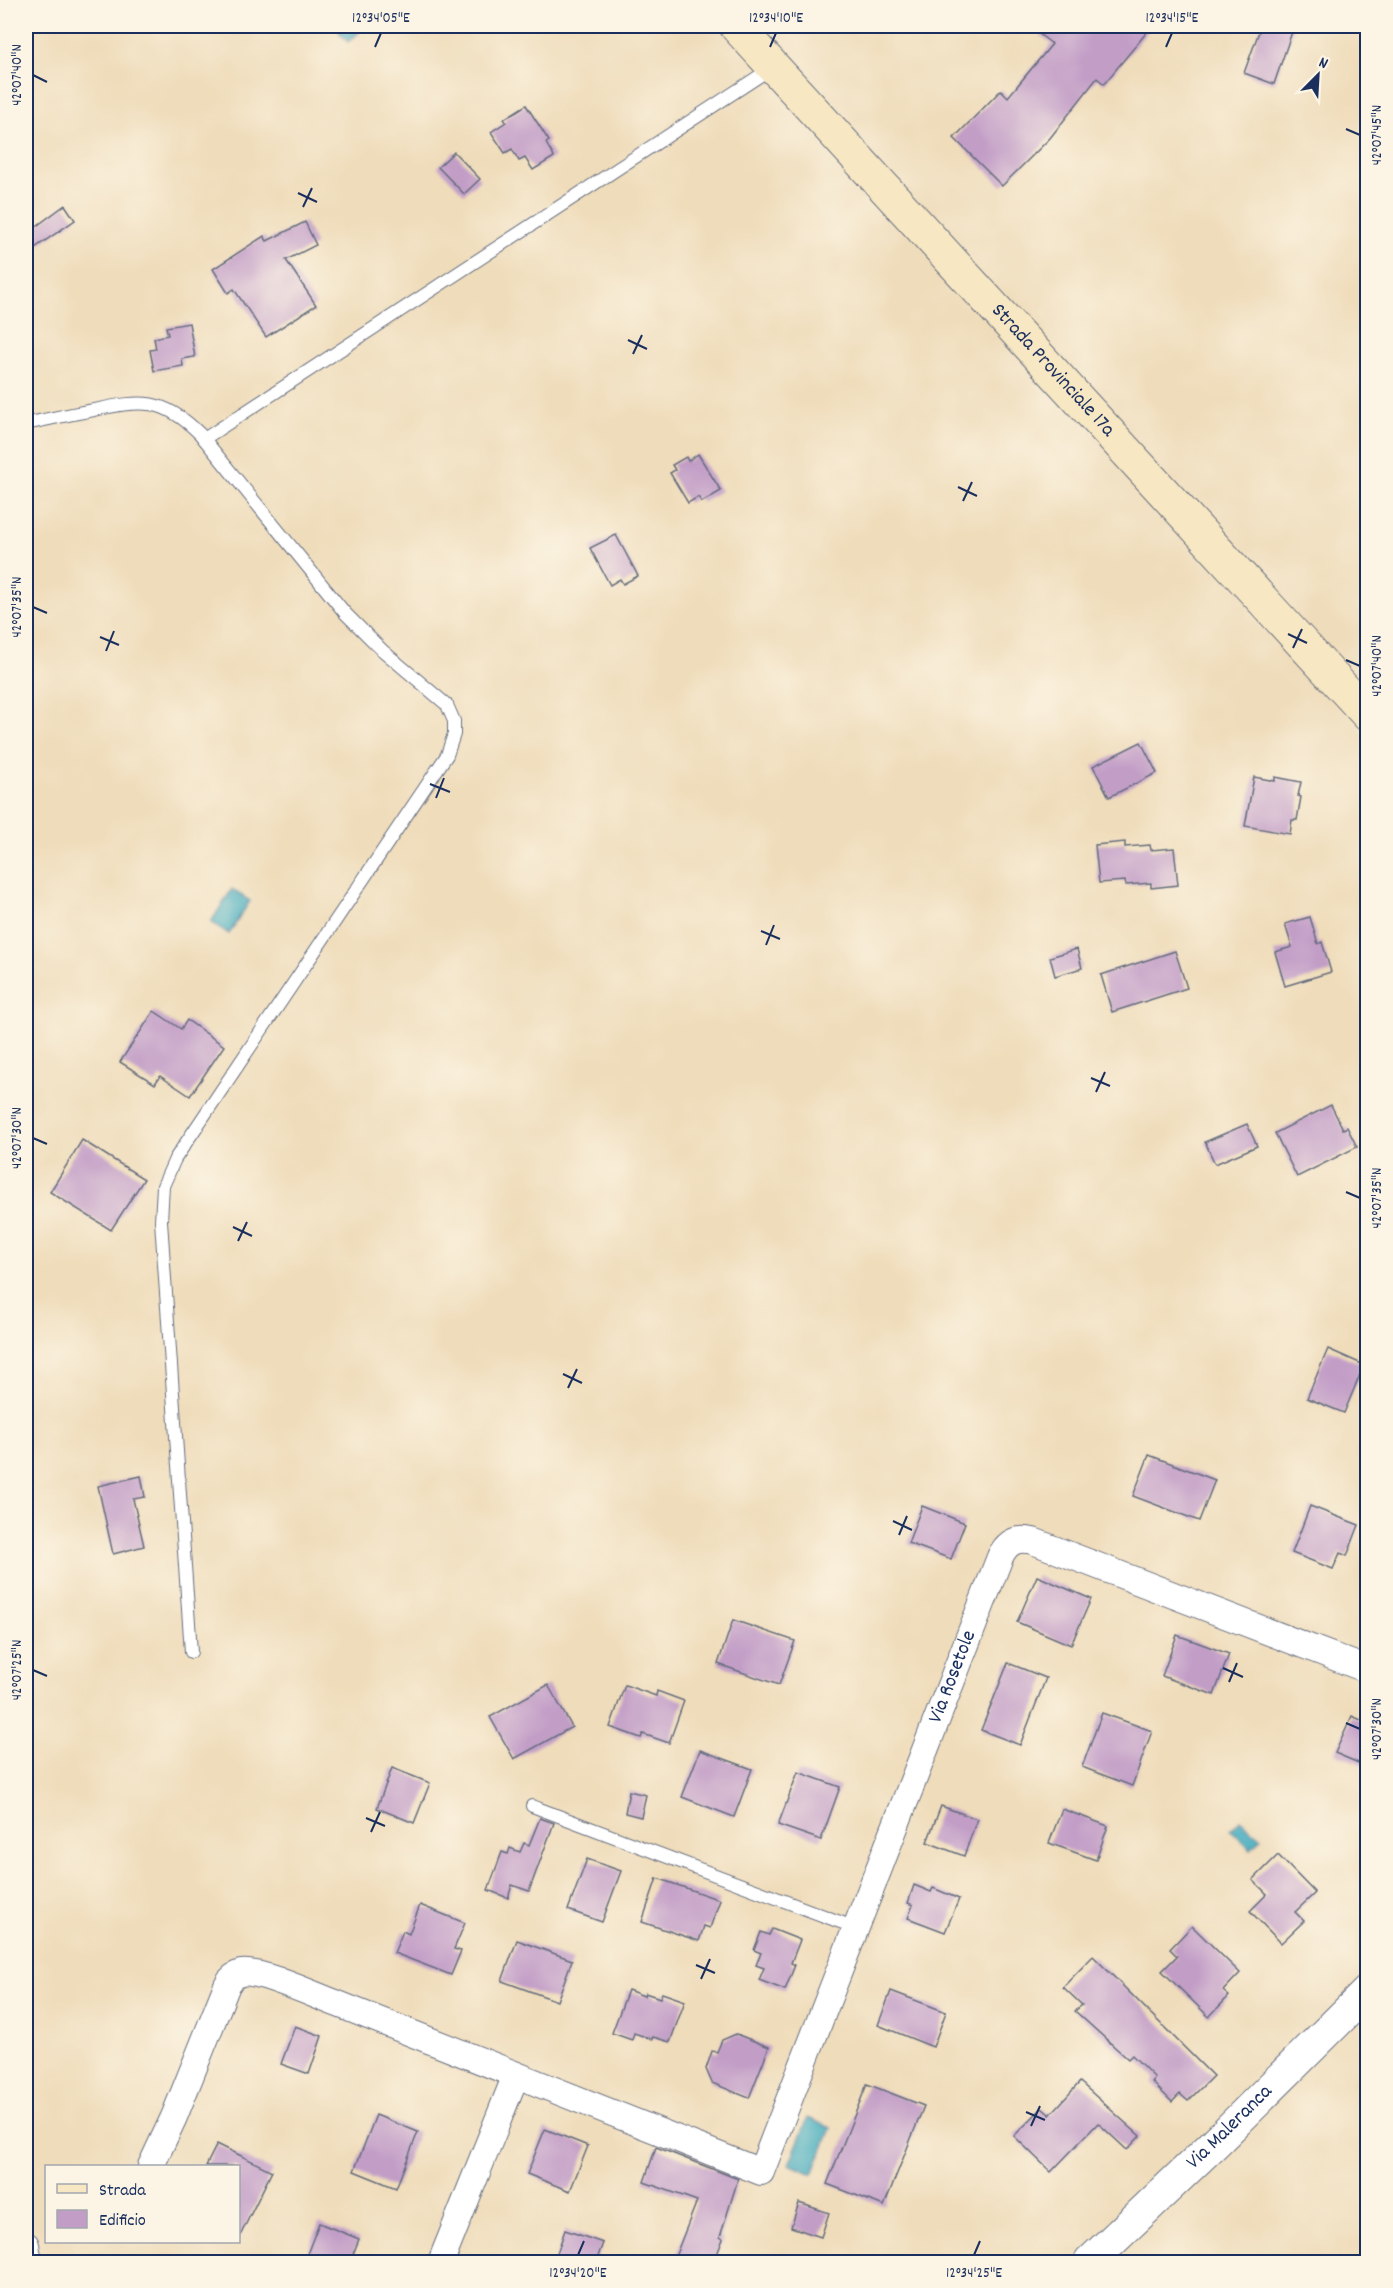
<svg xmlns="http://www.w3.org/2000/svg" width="1393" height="2288" viewBox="0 0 1393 2288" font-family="Dekko,sans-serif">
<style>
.water{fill:#3da9bc;stroke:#2c6c8d;stroke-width:1.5}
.building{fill:#c29ec7}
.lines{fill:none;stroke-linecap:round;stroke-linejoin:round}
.service-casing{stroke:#656c7e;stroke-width:14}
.minor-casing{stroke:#656c7e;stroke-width:28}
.tertiary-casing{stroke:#656c7e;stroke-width:34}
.secondary-casing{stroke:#656c7e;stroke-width:35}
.service{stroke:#fff;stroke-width:12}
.minor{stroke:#fff;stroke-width:26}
.tertiary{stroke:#fff;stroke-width:32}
.secondary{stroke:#f7e8c3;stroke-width:33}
.ticks{fill:none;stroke:#1b2f5e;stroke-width:2}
.labels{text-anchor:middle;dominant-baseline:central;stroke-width:5;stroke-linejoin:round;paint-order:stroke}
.street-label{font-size:21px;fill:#1b2f5e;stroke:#fcf5e5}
.neatline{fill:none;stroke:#1b2f5e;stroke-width:2}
.ticks-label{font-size:15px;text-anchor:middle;fill:#1b2f5e}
</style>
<rect width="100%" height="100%" fill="#fcf5e5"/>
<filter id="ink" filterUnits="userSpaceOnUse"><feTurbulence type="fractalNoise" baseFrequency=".0167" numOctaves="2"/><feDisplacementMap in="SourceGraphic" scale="12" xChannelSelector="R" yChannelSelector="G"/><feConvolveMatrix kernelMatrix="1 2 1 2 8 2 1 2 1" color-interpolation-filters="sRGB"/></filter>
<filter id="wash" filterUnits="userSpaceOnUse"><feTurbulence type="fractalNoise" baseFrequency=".008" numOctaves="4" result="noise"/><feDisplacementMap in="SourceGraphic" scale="24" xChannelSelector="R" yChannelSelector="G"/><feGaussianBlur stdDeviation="1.35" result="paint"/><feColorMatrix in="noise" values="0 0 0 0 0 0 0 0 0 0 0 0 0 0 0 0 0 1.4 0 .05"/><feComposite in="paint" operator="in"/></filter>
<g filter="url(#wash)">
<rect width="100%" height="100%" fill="#efdcba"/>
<g class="water">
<path d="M 346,26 L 366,26 L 348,42 L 339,32 Z"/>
<path d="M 232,889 L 250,901 L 229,934 L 211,922 Z"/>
<path d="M 1240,1820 L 1261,1838 L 1251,1849 L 1231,1830 Z"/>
<path d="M 808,2118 L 831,2128 L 813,2174 L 789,2164 Z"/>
</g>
<g id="blocks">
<g class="building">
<path d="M 1029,26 L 1152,26 L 1104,84 L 1097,78 L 1050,138 L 1002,186 L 954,138 L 1001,90 L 1008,97 L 1052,44 Z"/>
<path d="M 1261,26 L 1294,26 L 1274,84 L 1244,73 Z"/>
<path d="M 526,105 L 549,141 L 546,143 L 554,157 L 533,170 L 525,158 L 519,161 L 512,149 L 505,153 L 491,132 L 506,122 L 504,119 Z"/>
<path d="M 454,152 L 480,179 L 464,194 L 438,167 Z"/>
<path d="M 65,205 L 75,220 L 26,254 L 26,234 Z"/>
<path d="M 305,222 L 316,245 L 286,260 L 316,305 L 266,337 L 234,289 L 228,293 L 213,269 L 264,236 L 267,241 Z"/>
<path d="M 189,323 L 195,357 L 182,359 L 183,366 L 154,371 L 150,350 L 156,349 L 154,338 L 168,335 L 166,327 Z"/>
<path d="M 698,454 L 721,491 L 702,502 L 698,497 L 688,503 L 670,473 L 675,470 L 672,465 L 686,457 L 688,461 Z"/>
<path d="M 616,535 L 638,576 L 623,584 L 620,579 L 610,585 L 590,548 Z"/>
<path d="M 1141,742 L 1157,773 L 1109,797 L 1093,766 Z"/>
<path d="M 1254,777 L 1275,781 L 1275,777 L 1301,782 L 1298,796 L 1301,797 L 1297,820 L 1292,820 L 1290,834 L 1245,826 Z"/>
<path d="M 1125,842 L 1125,847 L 1150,845 L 1151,850 L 1174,848 L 1178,885 L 1151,888 L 1151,883 L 1126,885 L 1125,881 L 1099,883 L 1095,845 Z"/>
<path d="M 1310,917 L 1318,944 L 1322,942 L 1331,972 L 1285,986 L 1275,952 L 1292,947 L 1285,924 Z"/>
<path d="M 1077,949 L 1082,968 L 1055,976 L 1050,957 Z"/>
<path d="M 1175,951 L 1187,988 L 1112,1012 L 1101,975 Z"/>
<path d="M 154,1011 L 181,1029 L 187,1020 L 224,1046 L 190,1096 L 160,1076 L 155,1084 L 120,1062 Z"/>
<path d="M 1331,1105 L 1343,1129 L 1347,1127 L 1357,1147 L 1297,1177 L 1275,1133 Z"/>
<path d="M 1247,1124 L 1257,1146 L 1215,1164 L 1205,1142 Z"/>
<path d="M 82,1140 L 144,1179 L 111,1230 L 50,1192 Z"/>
<path d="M 1328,1349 L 1364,1365 L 1344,1413 L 1307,1398 Z"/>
<path d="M 1149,1455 L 1215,1480 L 1199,1521 L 1133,1496 Z"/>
<path d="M 141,1476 L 145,1497 L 133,1499 L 144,1546 L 113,1554 L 98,1486 Z"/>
<path d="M 922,1506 L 965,1523 L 951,1559 L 908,1543 Z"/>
<path d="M 1310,1506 L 1359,1525 L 1347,1556 L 1340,1553 L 1333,1569 L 1292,1553 Z"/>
<path d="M 1037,1576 L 1091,1599 L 1071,1645 L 1017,1622 Z"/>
<path d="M 733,1620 L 795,1641 L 779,1685 L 718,1664 Z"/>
<path d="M 1177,1635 L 1229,1654 L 1214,1695 L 1162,1676 Z"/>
<path d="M 1008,1663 L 1046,1678 L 1020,1745 L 981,1730 Z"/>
<path d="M 548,1685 L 572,1727 L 514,1759 L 490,1717 Z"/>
<path d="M 625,1685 L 656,1696 L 657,1691 L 684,1701 L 669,1743 L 643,1734 L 641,1738 L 610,1727 Z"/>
<path d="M 1102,1713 L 1152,1731 L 1132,1786 L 1082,1767 Z"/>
<path d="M 1352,1716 L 1368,1723 L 1368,1767 L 1335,1753 Z"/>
<path d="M 700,1750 L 752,1769 L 734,1817 L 682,1797 Z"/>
<path d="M 392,1768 L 430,1783 L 414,1823 L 377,1808 Z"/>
<path d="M 798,1772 L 840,1787 L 821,1840 L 778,1825 Z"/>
<path d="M 629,1791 L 646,1795 L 641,1817 L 625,1813 Z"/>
<path d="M 941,1806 L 977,1819 L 964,1856 L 927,1842 Z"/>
<path d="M 1062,1809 L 1108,1826 L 1096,1860 L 1049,1843 Z"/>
<path d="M 540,1818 L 554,1823 L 529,1891 L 512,1885 L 508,1898 L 488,1890 L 502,1852 L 508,1854 L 510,1848 L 520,1852 L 524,1843 L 529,1845 Z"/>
<path d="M 1278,1855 L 1315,1893 L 1295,1912 L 1304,1921 L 1281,1943 L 1250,1911 L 1267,1894 L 1253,1880 Z"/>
<path d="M 587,1859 L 621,1871 L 602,1922 L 568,1910 Z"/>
<path d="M 657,1878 L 720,1900 L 710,1928 L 704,1926 L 699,1941 L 642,1922 Z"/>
<path d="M 914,1885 L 931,1892 L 933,1888 L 959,1899 L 945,1932 L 908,1918 L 913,1905 L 908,1903 Z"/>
<path d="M 420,1905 L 465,1923 L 454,1949 L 461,1951 L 451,1975 L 394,1953 L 403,1931 L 409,1934 Z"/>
<path d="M 1192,1926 L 1240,1973 L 1223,1991 L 1229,1996 L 1209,2017 L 1162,1971 L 1177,1956 L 1170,1949 Z"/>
<path d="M 772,1929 L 800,1940 L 791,1963 L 795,1965 L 785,1990 L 759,1980 L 764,1968 L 756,1965 L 761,1953 L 754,1950 L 761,1932 L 769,1935 Z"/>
<path d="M 517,1940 L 572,1960 L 557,2001 L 502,1981 Z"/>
<path d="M 1093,1956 L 1213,2076 L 1188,2101 L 1180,2094 L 1172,2102 L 1152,2082 L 1155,2078 L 1132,2055 L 1128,2059 L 1075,2011 L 1082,2005 L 1063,1987 Z"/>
<path d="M 628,1990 L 644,1996 L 645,1993 L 660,1998 L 662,1993 L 685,2001 L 670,2042 L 653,2037 L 652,2039 L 634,2033 L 632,2040 L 612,2033 Z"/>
<path d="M 891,1991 L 946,2012 L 933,2047 L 878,2025 Z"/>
<path d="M 295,2026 L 322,2036 L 309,2074 L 281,2064 Z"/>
<path d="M 736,2034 L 769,2047 L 749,2098 L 712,2083 L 706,2069 L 712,2051 L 717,2052 L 722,2040 Z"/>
<path d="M 1080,2082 L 1140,2136 L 1127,2150 L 1098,2123 L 1051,2172 L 1014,2136 L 1042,2108 L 1050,2115 Z"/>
<path d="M 867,2084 L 924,2106 L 884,2206 L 827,2184 Z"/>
<path d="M 376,2115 L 418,2132 L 396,2188 L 354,2171 Z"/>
<path d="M 545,2129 L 588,2146 L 570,2191 L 527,2174 Z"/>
<path d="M 217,2144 L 272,2171 L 238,2240 L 238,2166 L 206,2166 Z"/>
<path d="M 656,2147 L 738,2179 L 720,2237 L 723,2239 L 714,2262 L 673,2262 L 697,2201 L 644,2182 Z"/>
<path d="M 799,2203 L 829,2213 L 821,2237 L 791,2227 Z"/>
<path d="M 319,2223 L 359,2239 L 350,2262 L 304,2262 Z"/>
<path d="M 565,2230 L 603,2243 L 596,2262 L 554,2262 Z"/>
</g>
</g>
</g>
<g filter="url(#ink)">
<use href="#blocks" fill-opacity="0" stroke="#656c7e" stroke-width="1.5"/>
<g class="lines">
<g class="service-casing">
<g id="service">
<path d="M 26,424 C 48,419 71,414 94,410 C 142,400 163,397 200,434 L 345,613 L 382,650 L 447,705 L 454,721 L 454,734 L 447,755 L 175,1159 L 163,1186 L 161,1221 L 191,1652"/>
<path d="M 204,439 L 773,67"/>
<path d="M 532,1806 L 856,1928"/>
</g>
</g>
<g class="minor-casing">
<g id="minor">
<path id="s1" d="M 151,2166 L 174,2117 L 227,1985 C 230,1979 234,1975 241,1973 C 259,1969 318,1997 338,2004 L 761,2172 L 1000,1557 C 1007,1542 1017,1537 1033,1541 L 1368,1670"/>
<path d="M 26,2245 L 29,2262"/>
<path d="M 441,2262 L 516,2075"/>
</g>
</g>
<g class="tertiary-casing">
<g id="tertiary">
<path id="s2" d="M 1090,2262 L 1216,2142 L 1368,1991"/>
</g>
</g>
<g class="secondary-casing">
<g id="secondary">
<path id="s3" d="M 736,26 L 1368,715"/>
</g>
</g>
<use href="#service" class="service"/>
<use href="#minor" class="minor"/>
<use href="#tertiary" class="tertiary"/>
<use href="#secondary" class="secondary"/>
</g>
</g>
<path class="ticks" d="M 375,47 L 381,33M 770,47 L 776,33M 1166,47 L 1172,33M 33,75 L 47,82M 1346,129 L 1360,135M 298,193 L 317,202M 303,207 L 312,188M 628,340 L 647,349M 633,354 L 642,335M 958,487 L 977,496M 963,501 L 972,482M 33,607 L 47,613M 1288,634 L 1307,643M 100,637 L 119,645M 1293,648 L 1302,629M 106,651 L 114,631M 1346,660 L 1360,666M 430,784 L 450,792M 436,798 L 444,778M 761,931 L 780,939M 766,945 L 774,925M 1091,1078 L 1110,1086M 1096,1092 L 1105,1072M 33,1138 L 47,1144M 1346,1192 L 1360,1198M 233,1227 L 252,1236M 238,1241 L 247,1222M 563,1374 L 582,1383M 568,1388 L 577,1369M 893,1521 L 912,1530M 899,1535 L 907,1516M 1223,1668 L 1243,1677M 33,1670 L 47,1676M 1229,1682 L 1237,1663M 1346,1723 L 1360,1729M 366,1818 L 385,1826M 371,1832 L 380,1812M 696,1965 L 715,1973M 701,1979 L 710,1959M 1026,2112 L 1045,2120M 1031,2126 L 1040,2106M 578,2255 L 584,2241M 974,2255 L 980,2241"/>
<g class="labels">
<g class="street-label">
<text stroke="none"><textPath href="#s3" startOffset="468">Strada Provinciale 17a</textPath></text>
<text stroke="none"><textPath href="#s1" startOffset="1304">Via Rosetole</textPath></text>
<text stroke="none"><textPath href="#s2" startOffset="194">Via Maleranca</textPath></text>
</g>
</g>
<rect width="1393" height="2288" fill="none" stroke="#fcf5e5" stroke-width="66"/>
<rect x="45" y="2165" width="195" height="78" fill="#fcf5e5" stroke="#a2a6af" stroke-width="1.5"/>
<rect x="57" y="2184" width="30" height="9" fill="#f7e8c3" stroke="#a2a6af" stroke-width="1.5"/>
<text x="99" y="2195" font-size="18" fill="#1b2f5e">Strada</text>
<rect x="57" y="2210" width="30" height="18" fill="#c29ec7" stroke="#a2a6af" stroke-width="1.5"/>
<text x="99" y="2225" font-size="18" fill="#1b2f5e">Edificio</text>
<g transform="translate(1318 75) rotate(24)" stroke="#fcf5e5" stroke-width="4.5" paint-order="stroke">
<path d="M0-4.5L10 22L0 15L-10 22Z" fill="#1b2f5e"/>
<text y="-9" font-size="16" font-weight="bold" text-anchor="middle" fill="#1b2f5e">N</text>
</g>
<rect x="33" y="33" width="1327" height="2222" class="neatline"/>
<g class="ticks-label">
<text x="381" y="22">12°34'05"E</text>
<text x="776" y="22">12°34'10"E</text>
<text x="1172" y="22">12°34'15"E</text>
<text transform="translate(16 75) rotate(-90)" y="5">42°07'40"N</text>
<text transform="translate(1376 135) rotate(-90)" y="5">42°07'45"N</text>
<text transform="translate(16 607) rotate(-90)" y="5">42°07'35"N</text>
<text transform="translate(1376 666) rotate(-90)" y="5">42°07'40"N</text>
<text transform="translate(16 1138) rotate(-90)" y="5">42°07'30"N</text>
<text transform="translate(1376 1198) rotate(-90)" y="5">42°07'35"N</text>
<text transform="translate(16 1670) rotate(-90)" y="5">42°07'25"N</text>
<text transform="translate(1376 1729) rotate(-90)" y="5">42°07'30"N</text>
<text x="578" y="2277">12°34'20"E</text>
<text x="974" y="2277">12°34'25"E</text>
</g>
</svg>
